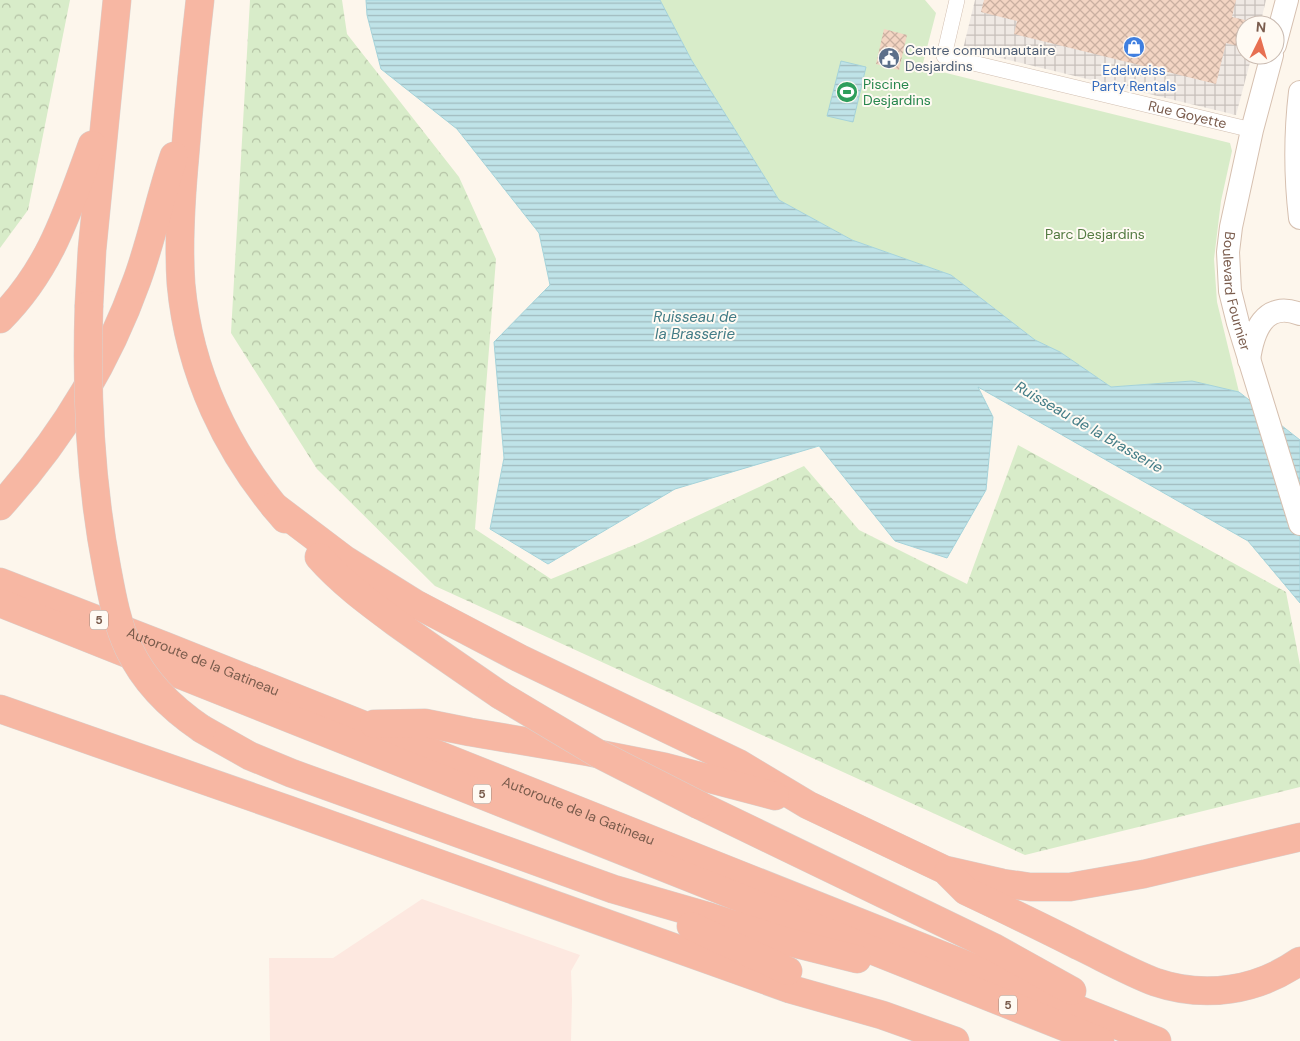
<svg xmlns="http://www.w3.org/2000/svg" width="1300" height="1041" viewBox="0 0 1300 1041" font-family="'DM Sans',sans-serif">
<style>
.commercial{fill:#fde8e0}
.industrial{fill:url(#industrial-grid)}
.forest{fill:url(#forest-crowns)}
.green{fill:#d8ecc9}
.water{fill:url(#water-rules);stroke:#a5d3da}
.building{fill:url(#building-cross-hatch)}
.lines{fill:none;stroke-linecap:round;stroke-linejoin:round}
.minor-casing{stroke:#d1beb0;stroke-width:16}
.secondary-casing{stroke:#d6c0b0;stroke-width:24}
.motorway-casing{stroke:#dad1cd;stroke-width:29}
.minor{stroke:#fff;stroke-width:15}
.secondary{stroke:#fff;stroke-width:22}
.motorway{stroke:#f7b7a3;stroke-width:28}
.motorway-bridge-casing{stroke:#dad1cd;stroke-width:29;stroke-linecap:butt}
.motorway-bridge{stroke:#f7b7a3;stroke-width:28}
.labels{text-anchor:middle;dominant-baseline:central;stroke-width:4;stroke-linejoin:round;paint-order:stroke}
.shield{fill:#fffaf3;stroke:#a28b7f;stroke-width:1}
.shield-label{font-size:12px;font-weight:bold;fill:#7a5c4d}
.service-label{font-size:14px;fill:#4e5e75;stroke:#fffaf3;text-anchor:start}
.shop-label{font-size:14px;fill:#366cbe;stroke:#fffaf3}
.leisure-label{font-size:14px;fill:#27864d;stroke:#fffaf3;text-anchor:start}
.street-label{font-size:14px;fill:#7a5c4d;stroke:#fffaf3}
.park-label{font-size:14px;fill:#537a41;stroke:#fffaf3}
.water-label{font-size:15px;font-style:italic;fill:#437c86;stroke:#fffaf3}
</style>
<defs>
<pattern id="industrial-grid" width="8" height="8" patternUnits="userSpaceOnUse" patternTransform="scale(1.25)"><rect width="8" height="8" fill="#efe9e4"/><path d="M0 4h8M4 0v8" fill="none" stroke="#c7c0bb"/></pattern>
<pattern id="forest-crowns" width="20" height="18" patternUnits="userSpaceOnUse" patternTransform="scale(1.25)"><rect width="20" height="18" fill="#d8ecc9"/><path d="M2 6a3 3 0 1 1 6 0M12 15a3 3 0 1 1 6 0" fill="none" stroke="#b4c2a5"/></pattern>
<pattern id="water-rules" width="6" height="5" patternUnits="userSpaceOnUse" patternTransform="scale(1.25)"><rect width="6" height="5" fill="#bfe3e8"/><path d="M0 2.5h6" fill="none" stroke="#a0bbbe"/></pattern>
<pattern id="building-cross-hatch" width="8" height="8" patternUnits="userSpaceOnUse" patternTransform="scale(1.25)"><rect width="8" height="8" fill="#f3d5c3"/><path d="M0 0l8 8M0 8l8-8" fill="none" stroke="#cab0a1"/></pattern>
</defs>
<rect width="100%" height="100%" fill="#fdf6ec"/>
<path class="commercial" d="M 422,899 L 580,955 L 571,971 L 572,999 L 571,1041 L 270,1041 L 269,958 L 333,958 Z"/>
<path class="industrial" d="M 975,0 L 1266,0 L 1260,25 L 1245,25 L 1245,55 L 1252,55 L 1236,115 L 963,49 Z"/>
<g class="forest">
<path d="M 0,0 L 70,0 L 28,210 L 0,248 Z"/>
<path d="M 250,0 L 342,0 L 347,34 L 459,177 L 496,259 L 475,529 L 551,579 L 639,543 L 804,466 L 859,530 L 967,584 L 1018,445 L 1286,592 L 1300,665 L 1300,787 L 1025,855 L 435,586 L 317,469 L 231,333 Z"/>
</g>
<path class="green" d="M 660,0 L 925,0 L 936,13 L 922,67 L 1230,143 L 1232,151 L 1221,201 L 1214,259 L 1217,302 L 1239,392 L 1191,381 L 1111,387 L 1060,352 L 1035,340 L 951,275 L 852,240 L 779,200 L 692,61 Z"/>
<g class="water">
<path d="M 366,0 L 660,0 L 692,61 L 779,200 L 852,240 L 951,275 L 1035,340 L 1060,352 L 1111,387 L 1192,381 L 1239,392 L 1300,440 L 1300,603 L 1248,541 L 978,387 L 993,417 L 986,490 L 947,558 L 895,541 L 819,446 L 675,489 L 548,564 L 490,529 L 504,458 L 494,342 L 550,285 L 539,233 L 457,129 L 381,69 L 367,15 Z"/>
<path d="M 841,61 L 866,67 L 853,122 L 827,116 Z"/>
</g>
<g class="building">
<path d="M 984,0 L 1236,0 L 1232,17 L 1245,20 L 1245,48 L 1226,43 L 1216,84 L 1014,34 L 1017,21 L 981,12 Z"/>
<path d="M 884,29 L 907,35 L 899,70 L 876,64 Z"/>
</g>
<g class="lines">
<g class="minor-casing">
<g id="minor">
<path id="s1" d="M 957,0 L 944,56 L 1252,130"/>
</g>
</g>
<g class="secondary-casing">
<g id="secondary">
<path d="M 1275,45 L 1287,0"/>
<path id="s2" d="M 1272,55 L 1252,130 L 1231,227 L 1228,252 L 1230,291 L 1238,323 L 1300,524"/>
<path d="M 1300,92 C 1295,134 1295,175 1300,218"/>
<path d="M 1249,360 C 1253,332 1264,300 1300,314"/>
</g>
</g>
<g class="motorway-casing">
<g id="motorway">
<path d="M 200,0 C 194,52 189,103 185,155 C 181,198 178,241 181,284 C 189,372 227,453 285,519"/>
<path d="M 89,305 L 92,250 L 117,0"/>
<path d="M 0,319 C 51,268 68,210 92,145"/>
<path d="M 0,506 C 60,440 107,364 137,280 C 152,239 160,197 174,156"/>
<path d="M 274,506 L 344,559 L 416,604 L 519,658 L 738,763 L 808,805 L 945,870 L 1002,883 L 1030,887 L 1070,887 L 1144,874 L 1300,837"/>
<path d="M 319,557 C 341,582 368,602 395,622 C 430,647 465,671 500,695"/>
<path id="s3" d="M 0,582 L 165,646 L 1157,1041"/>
<path d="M 0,603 L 1100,1041"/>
<path d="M 0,709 L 289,810 L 790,989 L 882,1015 L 955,1041"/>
<path d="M 374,724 L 425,723 L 470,732 L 589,752 L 665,767 L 775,796"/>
<path d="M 202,729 L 250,756 L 291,773 L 613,889 L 710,917 L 781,940 L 857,959"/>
<path d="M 699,805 L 993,947 L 1072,991"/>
<path d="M 948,873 L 966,891 C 1004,909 1042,927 1079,946 C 1104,958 1129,972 1155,982 C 1205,999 1257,991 1300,961"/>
<path d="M 691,926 L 788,971"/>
</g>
</g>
<use href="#minor" class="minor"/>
<use href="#secondary" class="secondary"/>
<use href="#motorway" class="motorway"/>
<g class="motorway-bridge-casing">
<g id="motorway-bridge">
<path d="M 89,305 C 86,393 90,482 107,569 C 112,596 117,624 129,649 C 145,683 171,708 202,729"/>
<path d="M 500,695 L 597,753 L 699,805"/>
</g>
</g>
<use href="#motorway-bridge" class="motorway-bridge"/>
</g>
<defs>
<g id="shop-disc" transform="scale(1.125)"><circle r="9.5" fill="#3f7fe0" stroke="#fffaf3"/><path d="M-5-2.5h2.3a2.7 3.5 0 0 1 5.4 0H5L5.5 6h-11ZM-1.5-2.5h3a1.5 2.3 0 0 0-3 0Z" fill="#fff"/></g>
<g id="civic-disc" transform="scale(1.125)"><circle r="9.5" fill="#5c6f8a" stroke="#fffaf3"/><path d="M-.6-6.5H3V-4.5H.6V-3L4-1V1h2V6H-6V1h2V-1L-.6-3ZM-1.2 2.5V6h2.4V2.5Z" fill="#fff"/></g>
<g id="stadium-disc" transform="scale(1.125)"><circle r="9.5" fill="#2e9e5b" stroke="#fffaf3"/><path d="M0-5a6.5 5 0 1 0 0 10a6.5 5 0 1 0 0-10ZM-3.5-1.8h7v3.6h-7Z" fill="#fff"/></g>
</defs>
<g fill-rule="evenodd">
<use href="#shop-disc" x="1134" y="47"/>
<use href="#civic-disc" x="889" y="58"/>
<use href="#stadium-disc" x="847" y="92"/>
</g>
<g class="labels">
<g class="shield">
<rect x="90" y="610.5" width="18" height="19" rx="4"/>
<rect x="473" y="784.5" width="18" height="19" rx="4"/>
<rect x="999" y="995.5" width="18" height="19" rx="4"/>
</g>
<g class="shield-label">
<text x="99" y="620">5</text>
<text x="482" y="794">5</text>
<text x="1008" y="1005">5</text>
</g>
<g class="service-label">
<text x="905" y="50">Centre communautaire<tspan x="905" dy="16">Desjardins</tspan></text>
</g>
<g class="shop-label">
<text x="1134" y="70">Edelweiss<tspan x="1134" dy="16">Party Rentals</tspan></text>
</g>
<g class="leisure-label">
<text x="863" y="84">Piscine<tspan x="863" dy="16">Desjardins</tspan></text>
</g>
<g class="street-label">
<text stroke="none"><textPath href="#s1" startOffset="308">Rue Goyette</textPath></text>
<text stroke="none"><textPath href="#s2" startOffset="242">Boulevard Fournier</textPath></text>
<text stroke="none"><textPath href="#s3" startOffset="218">Autoroute de la Gatineau</textPath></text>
<text stroke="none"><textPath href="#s3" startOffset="622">Autoroute de la Gatineau</textPath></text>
</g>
<g class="park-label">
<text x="1095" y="234">Parc Desjardins</text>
</g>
<g class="water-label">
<text x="695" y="317">Ruisseau de<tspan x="695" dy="17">la Brasserie</tspan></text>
<text transform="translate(1089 427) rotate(30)">Ruisseau de la Brasserie</text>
</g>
</g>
<g transform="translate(1260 40) rotate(5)"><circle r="24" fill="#fffaf3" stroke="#cabbb1"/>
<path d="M0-4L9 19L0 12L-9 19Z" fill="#e76f51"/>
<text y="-8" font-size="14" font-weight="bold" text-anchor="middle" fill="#7a5c4d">N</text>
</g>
</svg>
